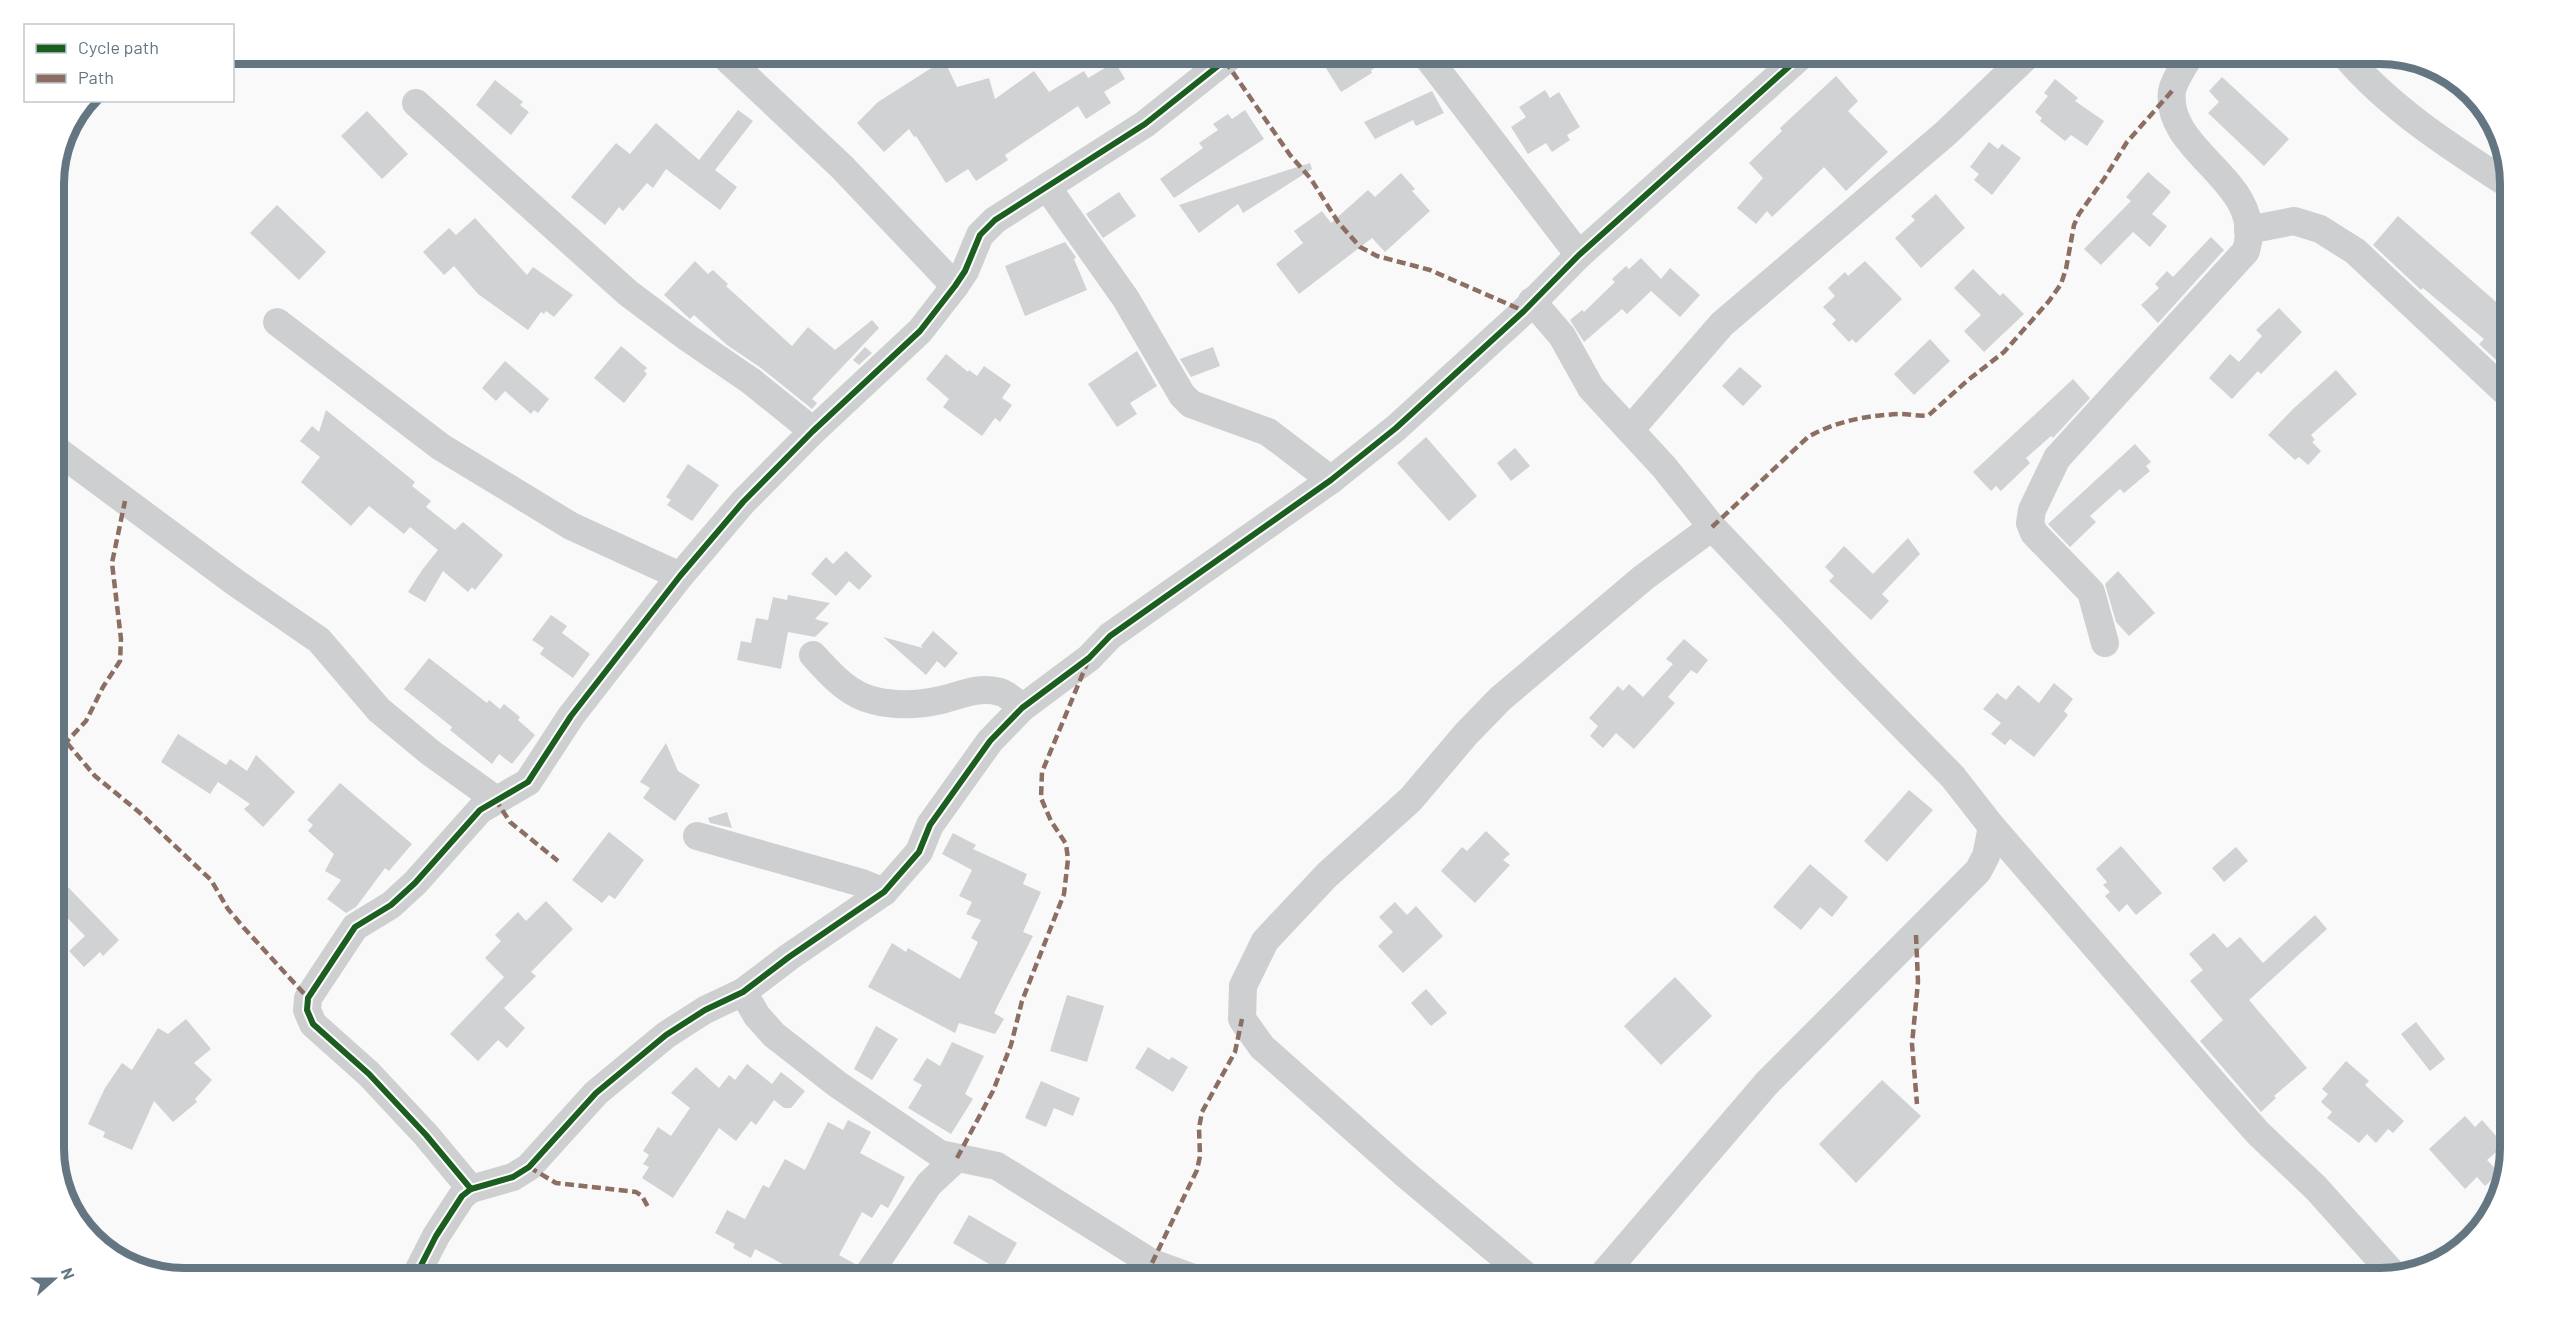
<svg xmlns="http://www.w3.org/2000/svg" width="2565" height="1333" viewBox="0 0 2565 1333" font-family="Barlow,sans-serif">
<style>
.building{fill:#d0d2d3}
.lines{fill:none;stroke-linecap:round;stroke-linejoin:round}
.minor{stroke:#cecfd0;stroke-width:28}
.quiet{stroke:#8d6e63;stroke-width:4.5;stroke-dasharray:9 4.5;stroke-linecap:butt}
.cycleway-casing{stroke:#fff;stroke-width:10}
.cycleway{stroke:#1b5e20;stroke-width:6}
.rim{fill:none;stroke:#657683;stroke-width:8}
</style>
<rect width="100%" height="100%" fill="#f9f9f9"/>
<g class="building">
<path d="M 1317,54 L 1399,54 L 1371,70 L 1372,73 L 1341,92 Z"/>
<path d="M 944,60 L 957,87 L 989,78 L 995,99 L 1034,71 L 1049,92 L 1084,71 L 1088,78 L 1115,62 L 1125,79 L 1104,92 L 1111,103 L 1086,119 L 1078,106 L 1005,155 L 1008,160 L 976,181 L 968,169 L 946,183 L 916,136 L 914,137 L 909,129 L 884,152 L 857,123 L 878,102 Z"/>
<path d="M 1836,76 L 1858,101 L 1848,111 L 1888,152 L 1846,191 L 1824,167 L 1772,217 L 1767,211 L 1756,224 L 1737,208 L 1763,178 L 1749,163 L 1782,131 L 1780,128 Z"/>
<path d="M 2222,77 L 2289,139 L 2264,166 L 2208,113 L 2219,102 L 2209,91 Z"/>
<path d="M 2055,79 L 2078,98 L 2075,101 L 2104,121 L 2087,146 L 2071,135 L 2065,141 L 2040,121 L 2042,118 L 2035,112 L 2048,96 L 2044,93 Z"/>
<path d="M 495,80 L 523,102 L 520,105 L 529,112 L 511,135 L 476,105 Z"/>
<path d="M 1545,90 L 1550,98 L 1559,92 L 1580,127 L 1567,135 L 1570,140 L 1552,152 L 1546,143 L 1528,154 L 1511,127 L 1526,117 L 1519,107 Z"/>
<path d="M 1432,91 L 1444,113 L 1416,126 L 1413,120 L 1375,139 L 1364,122 Z"/>
<path d="M 738,110 L 753,121 L 715,170 L 737,187 L 720,210 L 666,169 L 653,188 L 647,183 L 623,211 L 619,207 L 605,225 L 571,197 L 616,143 L 630,154 L 656,123 L 699,160 Z"/>
<path d="M 1245,110 L 1264,139 L 1174,198 L 1160,179 L 1203,148 L 1199,143 L 1218,130 L 1213,124 L 1228,114 L 1232,119 Z"/>
<path d="M 367,111 L 408,154 L 382,179 L 341,136 Z"/>
<path d="M 1989,142 L 1998,149 L 2002,144 L 2021,158 L 1992,195 L 1974,180 L 1979,174 L 1970,167 Z"/>
<path d="M 1310,163 L 1312,169 L 1243,213 L 1238,204 L 1199,233 L 1179,205 Z"/>
<path d="M 2148,172 L 2171,192 L 2152,214 L 2167,226 L 2150,247 L 2133,232 L 2101,265 L 2084,249 L 2131,201 L 2126,197 Z"/>
<path d="M 1401,173 L 1415,189 L 1412,191 L 1430,211 L 1385,252 L 1372,238 L 1299,294 L 1276,264 L 1303,243 L 1294,231 L 1322,211 L 1331,223 L 1368,190 L 1375,197 Z"/>
<path d="M 1119,192 L 1136,216 L 1103,238 L 1086,214 Z"/>
<path d="M 1936,194 L 1965,228 L 1921,268 L 1895,238 L 1915,220 L 1911,216 Z"/>
<path d="M 277,205 L 326,252 L 299,280 L 250,233 Z"/>
<path d="M 2398,216 L 2503,308 L 2501,311 L 2511,320 L 2511,374 L 2479,344 L 2484,339 L 2423,288 L 2421,290 L 2373,245 Z"/>
<path d="M 475,218 L 527,275 L 533,267 L 573,295 L 554,317 L 546,311 L 544,314 L 541,312 L 528,330 L 478,294 L 454,266 L 444,275 L 423,252 L 449,228 L 456,235 Z"/>
<path d="M 2211,237 L 2224,250 L 2158,323 L 2141,305 L 2159,288 L 2155,284 L 2167,271 L 2173,277 Z"/>
<path d="M 1065,242 L 1076,257 L 1074,259 L 1087,290 L 1025,316 L 1005,266 Z"/>
<path d="M 1641,258 L 1661,279 L 1670,268 L 1700,295 L 1680,317 L 1651,291 L 1627,314 L 1622,309 L 1584,342 L 1570,320 L 1582,310 L 1584,312 L 1615,282 L 1612,279 L 1626,266 L 1629,269 Z"/>
<path d="M 695,261 L 708,274 L 713,270 L 728,284 L 726,286 L 792,346 L 808,327 L 835,350 L 872,320 L 879,328 L 812,399 L 817,403 L 812,409 L 761,368 L 727,345 L 694,315 L 690,319 L 664,295 Z"/>
<path d="M 1865,261 L 1902,299 L 1856,343 L 1852,339 L 1849,342 L 1832,324 L 1836,320 L 1823,307 L 1835,296 L 1828,288 L 1845,272 L 1848,276 Z"/>
<path d="M 1973,269 L 2000,296 L 2003,293 L 2024,314 L 1984,352 L 1964,331 L 1981,315 L 1954,288 Z"/>
<path d="M 2279,308 L 2302,332 L 2261,374 L 2258,371 L 2232,399 L 2209,378 L 2230,354 L 2239,362 L 2262,336 L 2256,330 Z"/>
<path d="M 1930,339 L 1950,361 L 1914,395 L 1894,374 Z"/>
<path d="M 621,346 L 647,368 L 644,371 L 647,374 L 624,403 L 594,378 Z"/>
<path d="M 865,347 L 872,353 L 859,365 L 853,360 Z"/>
<path d="M 1213,347 L 1220,366 L 1191,377 L 1180,359 Z"/>
<path d="M 1137,351 L 1157,386 L 1130,403 L 1137,414 L 1117,427 L 1088,384 Z"/>
<path d="M 946,354 L 968,372 L 969,370 L 977,376 L 984,366 L 1011,385 L 1002,398 L 1012,405 L 1000,422 L 995,418 L 982,436 L 943,407 L 949,399 L 926,379 Z"/>
<path d="M 505,361 L 549,399 L 538,413 L 534,410 L 531,414 L 505,391 L 496,401 L 482,388 Z"/>
<path d="M 1740,367 L 1762,386 L 1743,406 L 1722,386 Z"/>
<path d="M 2336,370 L 2357,394 L 2311,435 L 2315,440 L 2312,442 L 2321,451 L 2308,465 L 2299,457 L 2295,460 L 2268,435 L 2293,409 Z"/>
<path d="M 2073,379 L 2090,398 L 2053,438 L 2051,436 L 2026,458 L 2030,463 L 2001,491 L 1996,486 L 1991,491 L 1973,472 Z"/>
<path d="M 326,410 L 415,482 L 412,486 L 431,501 L 426,507 L 455,530 L 463,522 L 503,555 L 475,590 L 472,587 L 468,592 L 443,571 L 425,602 L 408,592 L 422,570 L 438,550 L 410,527 L 404,534 L 369,506 L 351,526 L 301,482 L 320,457 L 300,441 L 312,426 L 319,432 Z"/>
<path d="M 1426,437 L 1477,496 L 1449,521 L 1397,463 Z"/>
<path d="M 2135,444 L 2151,462 L 2146,466 L 2150,471 L 2124,493 L 2120,489 L 2090,516 L 2096,522 L 2070,547 L 2048,524 Z"/>
<path d="M 1515,448 L 1530,466 L 1511,481 L 1497,463 Z"/>
<path d="M 688,464 L 719,485 L 692,521 L 667,505 L 671,500 L 666,497 Z"/>
<path d="M 1908,538 L 1920,554 L 1882,594 L 1889,601 L 1871,620 L 1829,581 L 1834,576 L 1825,567 L 1844,546 L 1873,574 Z"/>
<path d="M 846,551 L 872,576 L 859,590 L 849,581 L 836,596 L 811,574 L 826,557 L 833,564 Z"/>
<path d="M 2118,571 L 2155,613 L 2129,636 L 2116,622 L 2105,584 Z"/>
<path d="M 788,595 L 830,603 L 815,619 L 829,623 L 815,637 L 788,632 L 781,669 L 737,660 L 741,641 L 751,643 L 756,618 L 768,620 L 773,597 L 787,600 Z"/>
<path d="M 551,615 L 567,626 L 562,633 L 590,654 L 573,678 L 540,654 L 544,648 L 532,640 Z"/>
<path d="M 933,631 L 958,653 L 945,668 L 937,661 L 926,675 L 883,637 L 923,648 L 921,646 Z"/>
<path d="M 1684,639 L 1708,660 L 1697,674 L 1691,670 L 1668,697 L 1675,703 L 1634,749 L 1616,733 L 1603,748 L 1590,736 L 1598,726 L 1589,718 L 1618,686 L 1623,691 L 1629,684 L 1643,697 L 1673,664 L 1666,659 Z"/>
<path d="M 429,658 L 487,703 L 489,700 L 500,709 L 504,704 L 520,717 L 518,720 L 535,735 L 512,764 L 499,754 L 492,764 L 450,730 L 452,727 L 404,689 Z"/>
<path d="M 2054,683 L 2073,699 L 2064,711 L 2068,715 L 2034,757 L 2010,739 L 2005,745 L 1991,734 L 2001,723 L 1983,709 L 1997,693 L 2006,700 L 2018,685 L 2039,703 Z"/>
<path d="M 178,734 L 226,765 L 230,759 L 247,771 L 256,755 L 295,792 L 263,827 L 244,809 L 250,804 L 218,782 L 210,794 L 161,762 Z"/>
<path d="M 666,743 L 678,771 L 700,785 L 675,821 L 643,798 L 650,788 L 640,782 Z"/>
<path d="M 340,783 L 412,844 L 389,871 L 385,868 L 356,907 L 346,913 L 327,899 L 341,880 L 325,871 L 334,854 L 308,831 L 313,825 L 307,820 Z"/>
<path d="M 1909,790 L 1933,810 L 1887,862 L 1864,841 Z"/>
<path d="M 727,812 L 732,828 L 710,823 L 708,818 Z"/>
<path d="M 1486,831 L 1510,854 L 1503,860 L 1510,865 L 1475,903 L 1441,871 L 1462,847 L 1467,851 Z"/>
<path d="M 609,832 L 644,860 L 615,899 L 609,895 L 602,903 L 572,880 Z"/>
<path d="M 953,833 L 976,845 L 973,849 L 1027,874 L 1023,884 L 1041,892 L 1023,932 L 1033,936 L 994,1013 L 1004,1019 L 995,1034 L 959,1023 L 955,1033 L 868,987 L 892,943 L 906,952 L 908,948 L 960,979 L 978,942 L 971,938 L 981,920 L 966,914 L 972,902 L 959,896 L 972,870 L 942,854 Z"/>
<path d="M 2121,846 L 2162,893 L 2136,915 L 2127,904 L 2119,912 L 2105,896 L 2110,892 L 2103,885 L 2107,882 L 2096,869 Z"/>
<path d="M 2236,847 L 2248,861 L 2224,882 L 2212,868 Z"/>
<path d="M 1810,864 L 1848,897 L 1832,917 L 1820,907 L 1801,930 L 1773,907 Z"/>
<path d="M 65,884 L 119,940 L 103,956 L 100,952 L 84,967 L 69,951 L 85,936 L 54,904 L 54,894 Z"/>
<path d="M 546,901 L 573,929 L 531,972 L 536,976 L 504,1008 L 525,1028 L 507,1048 L 498,1040 L 478,1061 L 450,1034 L 504,977 L 485,958 L 501,941 L 495,935 L 518,912 L 526,921 Z"/>
<path d="M 1395,902 L 1407,915 L 1416,906 L 1443,936 L 1403,973 L 1378,946 L 1393,932 L 1379,917 Z"/>
<path d="M 2315,915 L 2327,929 L 2249,1000 L 2307,1068 L 2274,1096 L 2276,1098 L 2261,1112 L 2200,1041 L 2223,1020 L 2190,981 L 2203,970 L 2189,954 L 2214,933 L 2227,948 L 2240,937 L 2263,963 Z"/>
<path d="M 1675,977 L 1712,1016 L 1661,1065 L 1624,1026 Z"/>
<path d="M 1426,989 L 1447,1013 L 1431,1026 L 1411,1003 Z"/>
<path d="M 1067,995 L 1104,1006 L 1087,1062 L 1050,1051 Z"/>
<path d="M 186,1019 L 211,1049 L 194,1063 L 212,1080 L 195,1099 L 197,1102 L 173,1122 L 154,1101 L 132,1150 L 103,1137 L 105,1132 L 88,1124 L 105,1088 L 122,1063 L 132,1070 L 158,1028 L 168,1034 Z"/>
<path d="M 2416,1022 L 2445,1059 L 2430,1071 L 2401,1034 Z"/>
<path d="M 876,1026 L 898,1039 L 872,1080 L 854,1069 Z"/>
<path d="M 952,1042 L 984,1056 L 965,1094 L 973,1099 L 951,1134 L 908,1108 L 922,1085 L 913,1080 L 927,1058 L 940,1066 Z"/>
<path d="M 1148,1047 L 1169,1060 L 1172,1057 L 1188,1067 L 1173,1092 L 1135,1068 Z"/>
<path d="M 2346,1061 L 2369,1081 L 2365,1085 L 2404,1121 L 2393,1133 L 2388,1129 L 2376,1143 L 2367,1134 L 2359,1143 L 2327,1118 L 2332,1112 L 2321,1102 L 2328,1094 L 2322,1089 Z"/>
<path d="M 747,1064 L 772,1084 L 781,1072 L 805,1091 L 791,1108 L 784,1108 L 774,1100 L 756,1125 L 751,1121 L 736,1141 L 719,1128 L 673,1198 L 642,1178 L 649,1167 L 643,1164 L 649,1155 L 643,1151 L 658,1127 L 671,1136 L 690,1108 L 671,1093 L 696,1067 L 719,1088 L 729,1075 L 735,1080 Z"/>
<path d="M 1882,1080 L 1921,1116 L 1856,1183 L 1819,1144 Z"/>
<path d="M 1041,1081 L 1080,1098 L 1073,1116 L 1054,1108 L 1046,1127 L 1025,1118 Z"/>
<path d="M 2465,1116 L 2475,1127 L 2482,1120 L 2504,1145 L 2487,1160 L 2499,1173 L 2485,1186 L 2477,1177 L 2465,1189 L 2429,1149 Z"/>
<path d="M 848,1120 L 871,1132 L 860,1153 L 905,1177 L 888,1208 L 881,1204 L 872,1218 L 862,1212 L 839,1255 L 855,1264 L 849,1279 L 810,1279 L 755,1249 L 751,1258 L 733,1248 L 735,1244 L 715,1233 L 727,1210 L 745,1219 L 763,1185 L 769,1188 L 785,1159 L 805,1170 L 828,1122 L 843,1130 Z"/>
<path d="M 969,1215 L 1017,1243 L 1001,1271 L 953,1243 Z"/>
</g>
<g class="lines">
<g class="minor">
<path d="M 722,54 L 842,167 L 955,286"/>
<path d="M 1425,54 L 1579,255"/>
<path d="M 2344,54 C 2389,108 2452,148 2511,186"/>
<path d="M 416,103 L 628,293 L 688,338 L 751,381 L 813,431"/>
<path d="M 1047,187 L 1126,299 L 1182,395 L 1191,404 L 1268,432 L 1331,480"/>
<path d="M 2248,230 L 2294,221 L 2320,229 L 2355,251 L 2511,397"/>
<path d="M 1532,301 L 1562,336 L 1591,388 L 1664,467 L 1712,527 L 1845,667 L 1953,777 L 1992,827 L 2218,1088 L 2258,1133 L 2316,1188 L 2394,1275"/>
<path d="M 277,322 L 441,447 L 571,526 L 680,576"/>
<path d="M 1630,430 L 1722,324 L 1946,133 L 2029,54"/>
<path d="M 54,448 L 236,583 L 319,640 L 379,710 L 431,753 L 495,799"/>
<path d="M 2105,643 L 2091,592 L 2034,533 L 2030,523 L 2032,510 L 2057,458 L 2246,251 C 2267,181 2164,153 2172,91 C 2174,80 2185,64 2191,54"/>
<path d="M 813,655 C 830,673 847,694 872,700 C 894,706 919,705 941,700 C 961,695 980,686 1000,692 C 1008,694 1016,703 1022,708"/>
<path d="M 697,836 L 862,883 L 884,892"/>
<path d="M 743,992 L 757,1016 L 774,1035 L 837,1084 L 940,1154 L 997,1166 L 1152,1263 L 1196,1279"/>
<path d="M 471,1189 L 426,1135 L 369,1074 L 313,1024 L 307,1010 L 308,998 L 355,927 L 391,905 L 415,883 L 480,810 L 528,782 L 571,716 L 680,576 L 743,502 L 813,431 L 920,331 L 955,286 L 965,271 L 980,235 L 995,220 L 1145,124 L 1233,54"/>
<path d="M 414,1279 L 436,1236 L 462,1196 L 471,1189 L 513,1177 L 529,1167 L 596,1093 L 666,1035 L 705,1010 L 743,992 L 789,957 L 884,892 L 919,852 L 930,825 L 990,741 L 1022,708 L 1089,658 L 1110,636 L 1331,480 L 1396,428 L 1524,311 L 1579,255 L 1803,54"/>
<path d="M 865,1279 L 929,1184 L 957,1158"/>
<path d="M 1530,1279 L 1405,1174 L 1262,1047 L 1242,1019 L 1243,986 L 1265,941 L 1327,875 L 1411,799 L 1466,734 L 1500,699 L 1643,578 L 1712,527"/>
<path d="M 1599,1279 L 1766,1084 L 1978,871 L 1986,856 L 1992,827"/>
</g>
<g class="quiet">
<path d="M 1225,61 L 1290,155 L 1311,179 L 1338,222 L 1360,247 L 1377,256 L 1430,270 L 1524,311"/>
<path d="M 1712,527 L 1808,437 C 1836,421 1869,415 1901,414 C 1910,414 1920,417 1929,415 L 1968,380 L 2004,352 L 2049,301 L 2061,284 L 2066,269 L 2074,225 L 2079,214 L 2104,179 L 2127,142 L 2172,91"/>
<path d="M 67,743 L 95,776 L 139,812 L 211,880 L 228,909 L 244,928 L 308,998"/>
<path d="M 54,755 L 86,721 L 103,687 L 120,661 L 121,639 L 112,563 L 125,501"/>
<path d="M 495,799 L 510,822 L 558,861"/>
<path d="M 1916,935 L 1918,982 L 1912,1044 L 1917,1104"/>
<path d="M 54,1128 L 60,1123"/>
<path d="M 957,1158 L 993,1091 L 1011,1045 L 1022,1001 L 1064,894 L 1068,859 L 1066,844 L 1051,821 L 1041,798 L 1042,772 L 1088,661"/>
<path d="M 529,1167 L 556,1183 L 636,1192 L 642,1196 L 648,1207"/>
<path d="M 1152,1263 L 1197,1170 L 1200,1156 L 1199,1128 L 1202,1112 L 1235,1052 L 1242,1019"/>
</g>
<g class="cycleway-casing">
<g id="cycleway">
<path d="M 471,1189 L 426,1135 L 369,1074 L 313,1024 L 307,1010 L 308,998 L 355,927 L 391,905 L 415,883 L 480,810 L 528,782 L 571,716 L 680,576 L 743,502 L 813,431 L 920,331 L 955,286 L 965,271 L 980,235 L 995,220 L 1145,124 L 1233,54"/>
<path d="M 414,1279 L 436,1236 L 462,1196 L 471,1189 L 513,1177 L 529,1167 L 596,1093 L 666,1035 L 705,1010 L 743,992 L 789,957 L 884,892 L 919,852 L 930,825 L 990,741 L 1022,708 L 1089,658 L 1110,636 L 1331,480 L 1396,428 L 1524,311 L 1579,255 L 1803,54"/>
</g>
</g>
<use href="#cycleway" class="cycleway"/>
</g>
<path d="M0 0H2565V1333H0ZM184 64H2380A120 120 0 0 1 2500 184V1148A120 120 0 0 1 2380 1268H184A120 120 0 0 1 64 1148V184A120 120 0 0 1 184 64Z" fill="#fff" fill-rule="evenodd"/>
<path class="rim" d="M184 64H2380A120 120 0 0 1 2500 184V1148A120 120 0 0 1 2380 1268H184A120 120 0 0 1 64 1148V184A120 120 0 0 1 184 64Z"/>
<rect x="24" y="24" width="210" height="78" fill="#ffffff" stroke="#c1c8cd" stroke-width="1.5"/>
<rect x="36" y="44" width="30" height="9" fill="#1b5e20" stroke="#c1c8cd" stroke-width="1.5"/>
<text x="78" y="54" font-size="18" fill="#657683">Cycle path</text>
<rect x="36" y="74" width="30" height="9" fill="#8d6e63" stroke="#c1c8cd" stroke-width="1.5"/>
<text x="78" y="84" font-size="18" fill="#657683">Path</text>
<g transform="translate(54 1279) rotate(69)" stroke="#ffffff" stroke-width="4.5" paint-order="stroke">
<path d="M0-4.5L10 22L0 15L-10 22Z" fill="#657683"/>
<text y="-9" font-size="16" font-weight="bold" text-anchor="middle" fill="#657683">N</text>
</g>
</svg>
